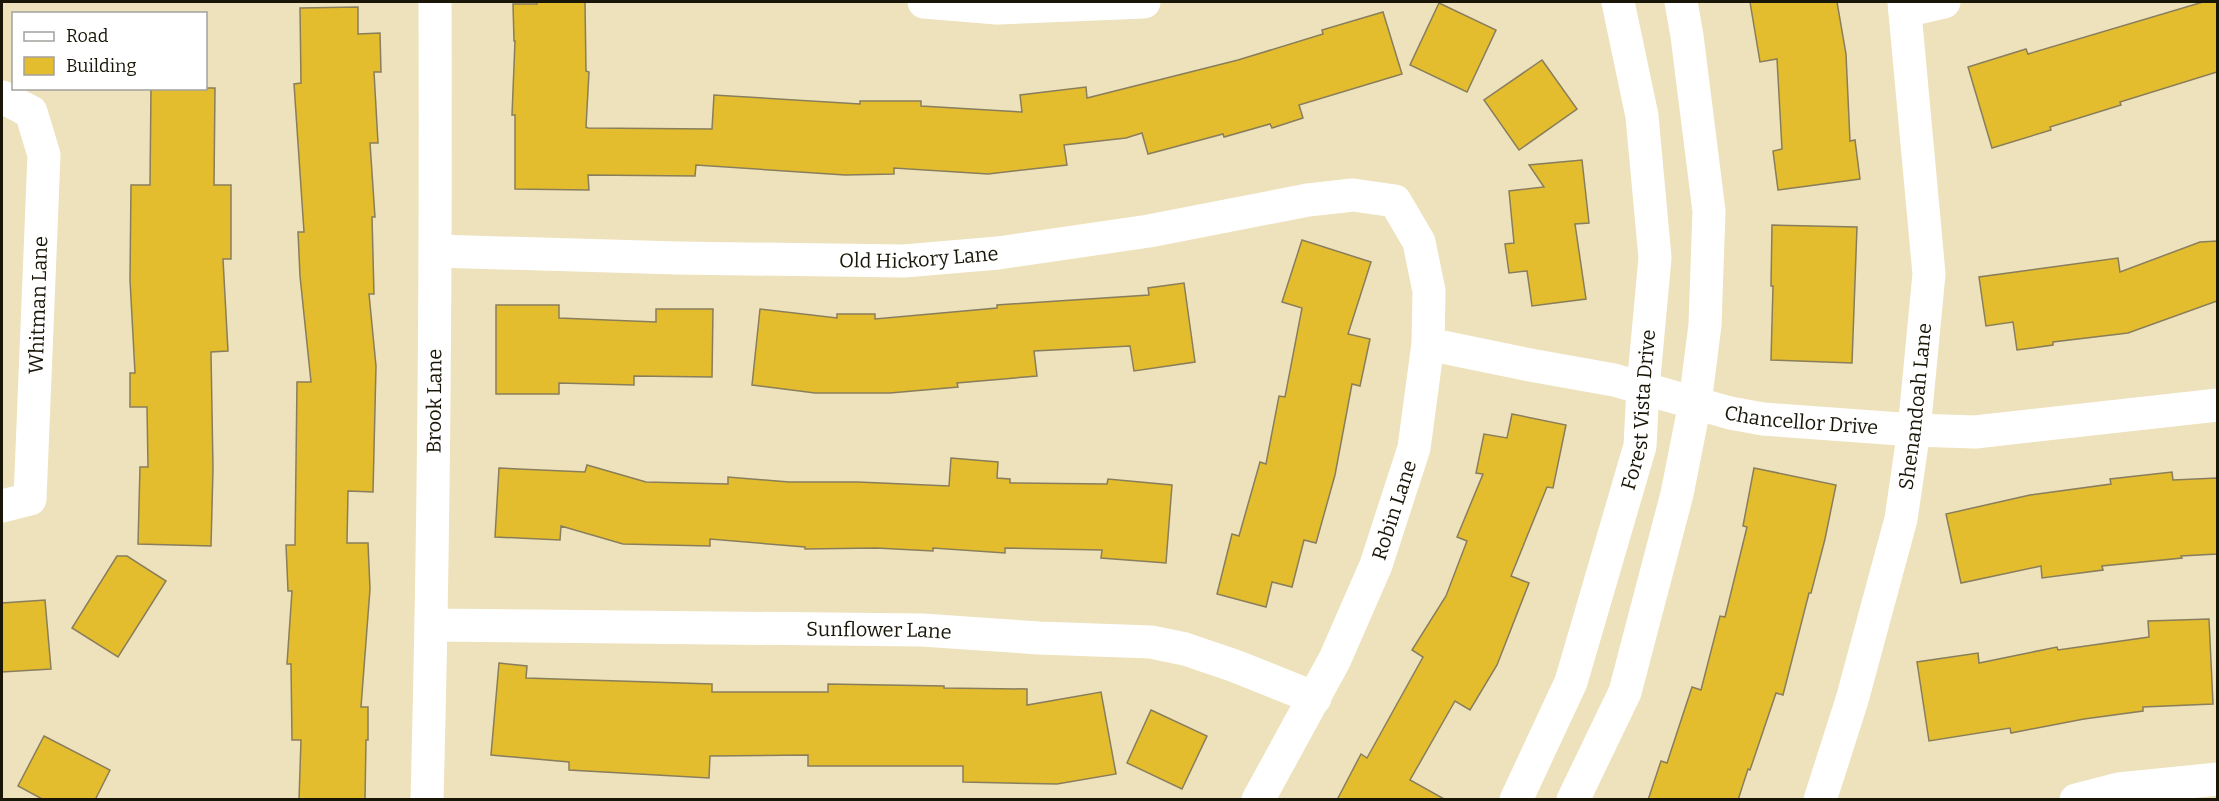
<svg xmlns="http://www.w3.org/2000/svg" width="2219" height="801" viewBox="0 0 2219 801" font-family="Bitter,serif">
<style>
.building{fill:#e4bd2e;stroke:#897e5b;stroke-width:1.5}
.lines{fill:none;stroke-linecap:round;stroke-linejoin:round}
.minor{stroke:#fff;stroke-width:33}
.tertiary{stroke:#fff;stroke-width:33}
.secondary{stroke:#fff;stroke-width:33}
.labels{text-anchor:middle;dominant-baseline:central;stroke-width:5;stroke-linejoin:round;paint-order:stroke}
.street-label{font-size:20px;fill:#191507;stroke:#fff}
</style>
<rect width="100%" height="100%" fill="#eee2bc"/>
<g class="building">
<path d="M 537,2 L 585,2 L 586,71 L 589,72 L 586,127 L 588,128 L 712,129 L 714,95 L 860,104 L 860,101 L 921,101 L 921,106 L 1022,112 L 1020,95 L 1086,87 L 1087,98 L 1238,60 L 1323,34 L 1322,30 L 1383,12 L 1402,74 L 1299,105 L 1303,118 L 1272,128 L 1270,124 L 1224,137 L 1223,134 L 1148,154 L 1142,133 L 1126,138 L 1064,145 L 1067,165 L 988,174 L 894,168 L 894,174 L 845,175 L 696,165 L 695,176 L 588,175 L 589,190 L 515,189 L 515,115 L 512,115 L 515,41 L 514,41 L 513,4 L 537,4 Z"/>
<path d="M 1750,2 L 1837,2 L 1846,54 L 1850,141 L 1855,140 L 1860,179 L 1778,190 L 1773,151 L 1782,149 L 1777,59 L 1760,62 Z"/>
<path d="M 2203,2 L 2217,2 L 2217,72 L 2120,102 L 2121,105 L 2050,127 L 2051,130 L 1992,148 L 1968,67 L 2026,49 L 2028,54 Z"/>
<path d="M 1439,3 L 1496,30 L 1467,92 L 1410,65 Z"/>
<path d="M 358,7 L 358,34 L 380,33 L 381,72 L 374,72 L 378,143 L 370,143 L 375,217 L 372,217 L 374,294 L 369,294 L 376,366 L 373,492 L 348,491 L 347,543 L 368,543 L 370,589 L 361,707 L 368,707 L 368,740 L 366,740 L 365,800 L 299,800 L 301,740 L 292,740 L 291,664 L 287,664 L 292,591 L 288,591 L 286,545 L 295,545 L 297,382 L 311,382 L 300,276 L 298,232 L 304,232 L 294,84 L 301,83 L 300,8 Z"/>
<path d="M 1542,60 L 1577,109 L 1519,150 L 1484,100 Z"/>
<path d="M 151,88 L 215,88 L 214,185 L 231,185 L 231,259 L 223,259 L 228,351 L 211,352 L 213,469 L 211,546 L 138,544 L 140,467 L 148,467 L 147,407 L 130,407 L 130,373 L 135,373 L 130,280 L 131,185 L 150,185 Z"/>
<path d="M 1582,160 L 1589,223 L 1575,224 L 1586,299 L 1532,306 L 1527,271 L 1509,273 L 1505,244 L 1514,243 L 1509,191 L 1544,187 L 1529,165 Z"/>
<path d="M 1772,225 L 1857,227 L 1852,363 L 1771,360 L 1773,286 L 1771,286 Z"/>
<path d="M 1302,240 L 1371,262 L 1348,334 L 1370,339 L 1360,386 L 1352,384 L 1335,475 L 1316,543 L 1304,540 L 1292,587 L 1272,582 L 1266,607 L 1217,594 L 1232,534 L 1239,536 L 1260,462 L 1266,464 L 1279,396 L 1285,397 L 1302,308 L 1282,302 Z"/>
<path d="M 2217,241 L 2217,301 L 2128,333 L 2053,342 L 2053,345 L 2017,350 L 2013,322 L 1986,326 L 1979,277 L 2118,258 L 2120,272 L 2200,242 Z"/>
<path d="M 1184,283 L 1195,362 L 1134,371 L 1130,346 L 1034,351 L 1037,376 L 957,383 L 958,387 L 890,393 L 815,393 L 752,385 L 760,309 L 837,318 L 837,314 L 875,314 L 875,319 L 997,308 L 997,305 L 1149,295 L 1148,288 Z"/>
<path d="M 496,305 L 559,305 L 559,318 L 656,322 L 656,309 L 713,309 L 712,377 L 634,376 L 634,385 L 559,383 L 559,394 L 496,394 Z"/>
<path d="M 1512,414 L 1566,425 L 1553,488 L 1547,487 L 1511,576 L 1529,583 L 1497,665 L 1470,710 L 1455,701 L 1410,780 L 1446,800 L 1337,800 L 1361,754 L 1367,758 L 1423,657 L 1412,650 L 1446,596 L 1467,541 L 1457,537 L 1483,474 L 1476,473 L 1484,434 L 1507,438 Z"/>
<path d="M 951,458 L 998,462 L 997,478 L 1010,479 L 1010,483 L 1107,484 L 1108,479 L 1172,485 L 1166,563 L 1101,558 L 1102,550 L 1005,548 L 1005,553 L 933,548 L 933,551 L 876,548 L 805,549 L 805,547 L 710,539 L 710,546 L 623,544 L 561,526 L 560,540 L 495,537 L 499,468 L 585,472 L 587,465 L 646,482 L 728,484 L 728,477 L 789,482 L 858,482 L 949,486 Z"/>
<path d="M 1754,468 L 1836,485 L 1825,539 L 1811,593 L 1809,593 L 1783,695 L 1776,693 L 1750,770 L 1748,769 L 1738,800 L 1648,800 L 1661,761 L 1667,763 L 1692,687 L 1701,690 L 1720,616 L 1725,617 L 1747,527 L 1743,526 Z"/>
<path d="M 2172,472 L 2173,480 L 2217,478 L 2217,554 L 2181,556 L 2182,558 L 2102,566 L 2103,570 L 2042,578 L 2041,566 L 1961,583 L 1946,514 L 2030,495 L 2111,484 L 2110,479 Z"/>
<path d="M 117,556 L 127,556 L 166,581 L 118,657 L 72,628 Z"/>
<path d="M 45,600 L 51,669 L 2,672 L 2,603 Z"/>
<path d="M 2209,619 L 2213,704 L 2143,707 L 2143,711 L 2084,719 L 2011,733 L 2010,728 L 1929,741 L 1917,662 L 1978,653 L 1979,663 L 2057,647 L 2058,650 L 2149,637 L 2148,621 Z"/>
<path d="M 499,663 L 527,666 L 526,678 L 712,684 L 712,692 L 828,692 L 828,684 L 944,686 L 944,688 L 1027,689 L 1027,705 L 1101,692 L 1116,774 L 1057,784 L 963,782 L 963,766 L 808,766 L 808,755 L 710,756 L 709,778 L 569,770 L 569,762 L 491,755 Z"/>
<path d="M 1151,710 L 1207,736 L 1182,789 L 1127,763 Z"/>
<path d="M 44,736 L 110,770 L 95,800 L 44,800 L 18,786 Z"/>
</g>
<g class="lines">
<g class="minor">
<path d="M 1905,11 L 1944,2"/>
<path d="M 2,97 L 31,112 L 44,155 L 30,499 L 2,506"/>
<path id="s1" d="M 436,251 L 677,258 L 904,261 L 998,253 L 1149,231 L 1308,200 L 1353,195 L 1395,201 L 1419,242 L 1429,291 L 1428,344 L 1414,448 L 1376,565 L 1335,659 L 1258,800"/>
<path id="s2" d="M 1428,344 L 1530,365 L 1614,380 L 1730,413 L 1763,419 L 1914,430 L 1975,432 L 2218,405"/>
<path id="s3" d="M 432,625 L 922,630 L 1039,638 L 1151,642 L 1185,649 L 1235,666 L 1315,698"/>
<path id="s4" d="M 427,800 C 434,534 436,268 435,2"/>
<path id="s5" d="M 1820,800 L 1852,700 L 1901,519 L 1914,430 L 1929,274 L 1904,2"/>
<path d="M 2076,800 L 2119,789 L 2218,779"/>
</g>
<path class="tertiary" d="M 924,2 L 997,8 L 1144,2"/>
<g class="secondary">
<path id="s6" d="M 1516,800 L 1571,682 L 1640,446 L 1643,388 L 1655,258 L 1642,116 L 1618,2"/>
<path d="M 1573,800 L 1625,692 L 1677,494 L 1695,403 L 1705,325 L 1709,211 L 1687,36 L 1681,2"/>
</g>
</g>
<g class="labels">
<g class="street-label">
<text stroke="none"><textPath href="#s1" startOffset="483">Old Hickory Lane</textPath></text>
<text transform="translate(38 305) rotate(-88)">Whitman Lane</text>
<text stroke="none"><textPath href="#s4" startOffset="399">Brook Lane</textPath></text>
<text stroke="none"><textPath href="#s5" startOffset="406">Shenandoah Lane</textPath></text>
<text stroke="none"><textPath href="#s6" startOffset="412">Forest Vista Drive</textPath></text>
<text stroke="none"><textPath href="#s2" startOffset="382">Chancellor Drive</textPath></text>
<text transform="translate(1394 510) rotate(-72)">Robin Lane</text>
<text stroke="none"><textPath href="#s3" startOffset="447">Sunflower Lane</textPath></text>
</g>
</g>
<rect width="2219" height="801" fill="none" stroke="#191507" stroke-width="6"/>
<rect x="12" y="12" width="195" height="78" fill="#ffffff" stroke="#a3a19c" stroke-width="1.5"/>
<rect x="24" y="32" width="30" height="9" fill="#ffffff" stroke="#a3a19c" stroke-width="1.5"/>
<text x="66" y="42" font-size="18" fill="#191507">Road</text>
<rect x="24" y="57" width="30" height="18" fill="#e4bd2e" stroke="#a3a19c" stroke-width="1.5"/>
<text x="66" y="72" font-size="18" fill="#191507">Building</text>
</svg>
